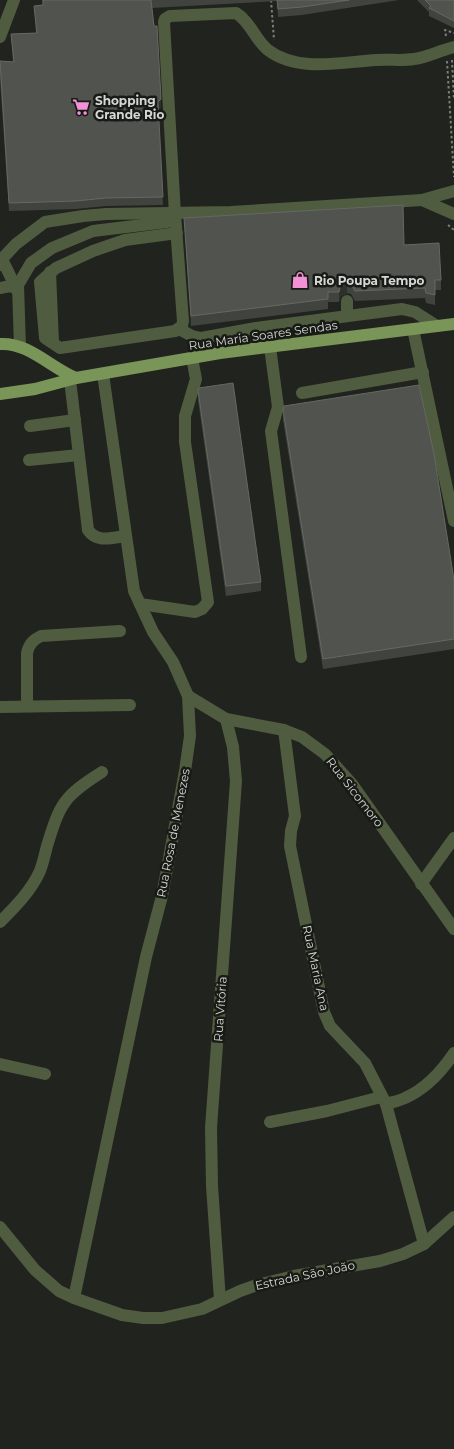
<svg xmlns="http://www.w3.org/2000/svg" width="454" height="1449" viewBox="0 0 454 1449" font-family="Montserrat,sans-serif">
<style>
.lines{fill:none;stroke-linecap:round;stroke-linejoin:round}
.path{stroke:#7c7e7a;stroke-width:2;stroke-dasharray:2.5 2.5;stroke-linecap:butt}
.minor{stroke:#4f5c3f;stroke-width:12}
.major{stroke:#7a9558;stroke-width:12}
.wall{fill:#41433f}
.shaded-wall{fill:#2e302c}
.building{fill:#51534f;stroke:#666864}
.labels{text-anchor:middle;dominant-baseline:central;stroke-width:5;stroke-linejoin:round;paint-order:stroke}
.poi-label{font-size:12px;font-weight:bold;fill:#d5d7d4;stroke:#181a15;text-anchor:start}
.street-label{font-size:12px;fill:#d5d7d4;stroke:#181a15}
</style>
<rect width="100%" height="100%" fill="#21231f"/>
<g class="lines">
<g class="path">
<path d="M 271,0 L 274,40"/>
<path d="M 446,36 L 445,30 L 454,33"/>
<path d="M 452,60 L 454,100"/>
<path d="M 447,61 L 454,177"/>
<path d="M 448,225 L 454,230"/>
</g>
<g class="minor">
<path d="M 0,37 L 14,0"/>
<path d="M 422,200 L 454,191"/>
<path d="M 177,233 L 125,240 L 93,251 L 56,268 L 40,282 L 45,338 L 60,348 L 175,331 L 182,326 L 183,321 L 175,214 L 164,22 L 165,19 L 170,16 L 236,13 C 251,22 255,40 268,50 C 298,73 342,62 376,60 C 389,59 402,61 414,59 C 429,57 440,50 454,47"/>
<path d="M 2,259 L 18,292"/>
<path d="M 0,265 L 2,259 L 16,244 L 45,222 L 83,216 L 106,214 L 231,212 L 422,200 L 454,214"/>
<path d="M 50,272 L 53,342"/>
<path d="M 0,288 L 10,286 L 16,288"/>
<path d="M 347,301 L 347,316"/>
<path d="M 179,329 L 192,336 L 201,338 L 256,328 L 402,309 L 415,312 L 437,326"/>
<path d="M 413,329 L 454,521"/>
<path d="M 20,347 L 18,285 L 31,263 L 52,248 L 93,231 L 167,222"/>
<path d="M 270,347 L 278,407 L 271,431 L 301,657"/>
<path d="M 70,380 L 88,530 C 97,543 111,538 125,536"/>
<path d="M 302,393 L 423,372"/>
<path d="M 30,426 L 75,420"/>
<path d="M 29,460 L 79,455"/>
<path d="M 140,604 L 195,612 L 202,609 L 208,602 L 185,442 L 185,416 L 196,379 L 192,358"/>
<path d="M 188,696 L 226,719 L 284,730 L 302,737 L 325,754 L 352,784 L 454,929"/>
<path d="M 27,706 L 27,653 C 29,644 33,640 41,636 L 120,631"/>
<path d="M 0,707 L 130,705"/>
<path d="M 284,730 L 295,816 L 291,831 L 290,846 L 324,1012 L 330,1026 L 365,1063 L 386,1104 L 424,1244"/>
<path d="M 421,884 L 454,838"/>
<path d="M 0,922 C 15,907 31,891 40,871 C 43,863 45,854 47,846 C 60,803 64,796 102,772"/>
<path d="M 0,1064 L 45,1074"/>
<path d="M 386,1104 C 392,1102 399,1101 405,1098 C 425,1089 442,1071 454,1053"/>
<path d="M 270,1122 L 327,1111 L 381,1097"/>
<path d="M 0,1227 L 35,1270 L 59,1291 L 74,1298 L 122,1315 L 143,1318 L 162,1318 L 202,1309 L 240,1291 L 257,1285 L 294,1276 L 380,1261 L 403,1254 L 424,1244 L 454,1217"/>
<path d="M 74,1298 L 146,957 L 162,896 L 185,771 L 190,736 L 188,696 L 173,662 L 153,632 L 134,591 L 103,374"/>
<path d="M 220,1300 L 212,1186 L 211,1128 L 236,781 L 233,747 L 226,719"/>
</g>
<g class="major">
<path d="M 0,344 C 28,342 51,368 76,378"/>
<path d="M 0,394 L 35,389 L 76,378 L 220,353 L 454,324"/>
</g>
</g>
<g class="wall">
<path d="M 42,0 L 399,0 L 302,15 L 278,17 L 277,1 L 152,8 L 161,107 L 158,109 L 163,205 L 106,206 L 76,209 L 9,211 L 0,79 L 0,61 L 13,62 L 11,34 L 36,33 L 34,6 L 43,5 Z"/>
<path d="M 417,0 L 454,0 L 454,28 L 429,16 L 429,12 Z"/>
<path d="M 184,218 L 404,245 L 441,280 L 441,290 L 435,290 L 435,305 L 426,303 L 425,298 L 355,301 L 351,294 L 347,293 L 340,297 L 339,302 L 328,302 L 328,309 L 191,326 Z"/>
<path d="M 198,390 L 261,582 L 261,591 L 226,596 L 198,400 Z"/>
<path d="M 283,410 L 454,580 L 454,649 L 323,669 L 283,420 Z"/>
</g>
<g class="shaded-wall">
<path d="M 161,99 L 161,107 L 158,110 L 158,102 Z"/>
<path d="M 347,283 L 347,293 L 340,297 L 339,302 L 339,292 L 340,287 Z"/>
</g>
<g class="building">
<path d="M 43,0 L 151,0 L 154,26 L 157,26 L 161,99 L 158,102 L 163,197 L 106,198 L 76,201 L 9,203 L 0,61 L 14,62 L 11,34 L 37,33 L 34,6 L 43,5 Z"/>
<path d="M 277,0 L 349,0 L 302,7 L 278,9 Z"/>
<path d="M 425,0 L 454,0 L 454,21 L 429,8 L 431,6 Z"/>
<path d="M 403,205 L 404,245 L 439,243 L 441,280 L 435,280 L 435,295 L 426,293 L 425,288 L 355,291 L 351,284 L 347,283 L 340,287 L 339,292 L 328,292 L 328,299 L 191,316 L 184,218 Z"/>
<path d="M 233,383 L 261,582 L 226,586 L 198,390 L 199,388 Z"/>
<path d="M 419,385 L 434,454 L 454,580 L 454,639 L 323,659 L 283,410 L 284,406 Z"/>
</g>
<defs>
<g id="supermarket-bare" transform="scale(1.35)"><path d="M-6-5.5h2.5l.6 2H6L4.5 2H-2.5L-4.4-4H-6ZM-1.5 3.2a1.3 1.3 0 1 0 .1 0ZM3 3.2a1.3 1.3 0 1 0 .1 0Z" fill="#f391d5" stroke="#181a15" stroke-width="2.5" paint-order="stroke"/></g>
<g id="shop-bare" transform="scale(1.35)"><path d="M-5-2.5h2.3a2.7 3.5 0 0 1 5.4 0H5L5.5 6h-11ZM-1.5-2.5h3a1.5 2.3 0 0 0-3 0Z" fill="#f391d5" stroke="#181a15" stroke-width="2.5" paint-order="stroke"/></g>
</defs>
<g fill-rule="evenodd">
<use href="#supermarket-bare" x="81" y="107"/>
<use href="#shop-bare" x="300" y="280"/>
</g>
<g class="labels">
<g class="poi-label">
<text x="95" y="100">Shopping<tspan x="95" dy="14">Grande Rio</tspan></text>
<text x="314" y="280">Rio Poupa Tempo</text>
</g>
<g class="street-label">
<text transform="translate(263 335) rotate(-8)">Rua Maria Soares Sendas</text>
<text transform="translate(355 792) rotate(52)">Rua Sicomoro</text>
<text transform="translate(173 833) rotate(-79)">Rua Rosa de Menezes</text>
<text transform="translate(316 968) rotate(78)">Rua Maria Ana</text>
<text transform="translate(220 1009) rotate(-86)">Rua Vitória</text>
<text transform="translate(305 1275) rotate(-12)">Estrada São João</text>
</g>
</g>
</svg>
